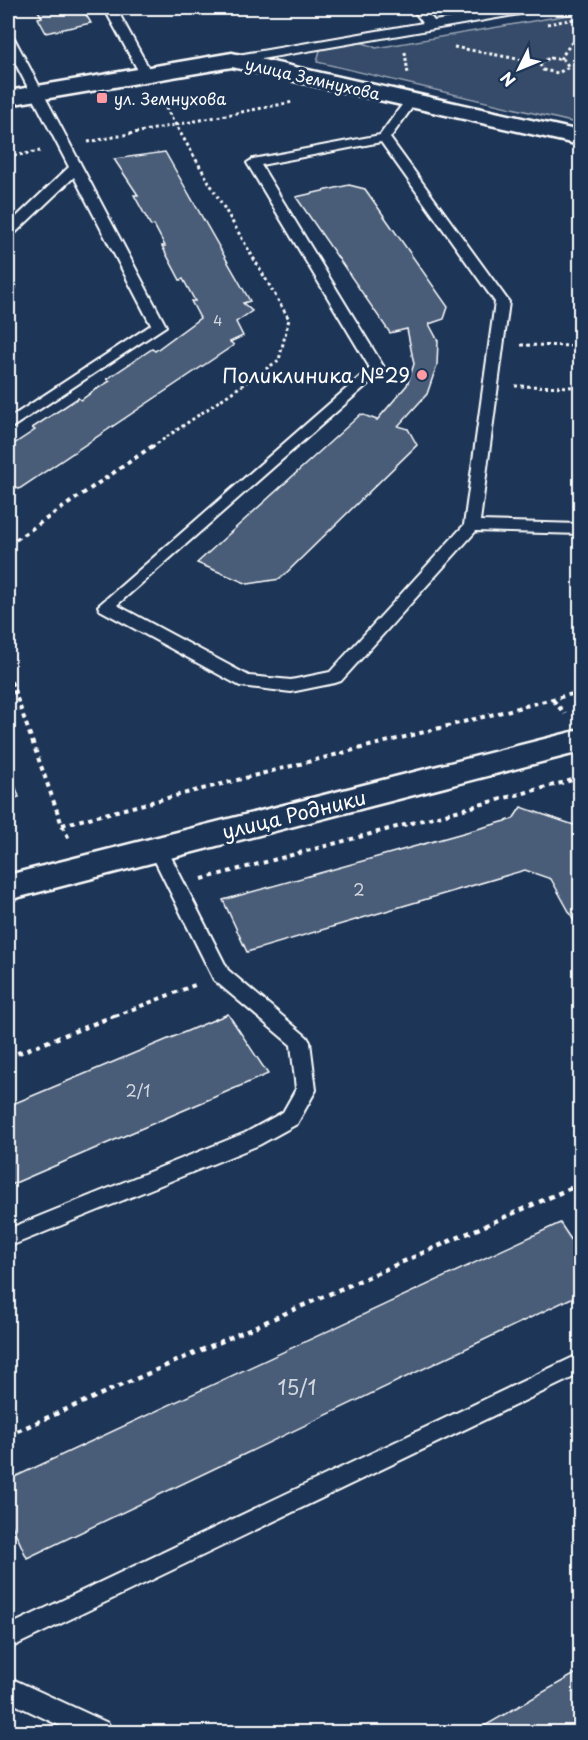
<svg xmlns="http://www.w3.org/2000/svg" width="588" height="1740" viewBox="0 0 588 1740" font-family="'Playpen Sans',sans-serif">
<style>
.green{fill:#364b69;stroke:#9aa5b4;stroke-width:1.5}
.building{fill:#4a5d79;stroke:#fff;stroke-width:1.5}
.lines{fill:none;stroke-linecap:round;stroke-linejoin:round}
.service-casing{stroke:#fff;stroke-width:4}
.minor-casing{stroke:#fff;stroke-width:5}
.path-far2{stroke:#fff;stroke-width:3;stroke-dasharray:3 3;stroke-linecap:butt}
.path-far1{stroke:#fff;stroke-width:4;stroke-dasharray:4.5 4.5;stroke-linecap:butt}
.path{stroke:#fff;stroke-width:4.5;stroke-dasharray:5 5;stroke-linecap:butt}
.service{fill:#1d3557;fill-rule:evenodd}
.minor{fill:#1d3557;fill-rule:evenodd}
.poi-dot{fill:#ff9aa2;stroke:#1d3557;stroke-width:2}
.labels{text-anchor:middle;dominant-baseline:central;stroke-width:6;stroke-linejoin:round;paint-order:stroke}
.far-number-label{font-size:14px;fill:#d2d6de}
.far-street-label{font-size:16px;fill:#fff;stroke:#1d3557}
.far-poi-label{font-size:16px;fill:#fff;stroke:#1d3557;text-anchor:start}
.number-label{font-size:16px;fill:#d2d6de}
.poi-label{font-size:20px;fill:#fff;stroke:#1d3557;text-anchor:end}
.street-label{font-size:20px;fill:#fff;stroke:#1d3557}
.near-number-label{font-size:20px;fill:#d2d6de}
</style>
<rect width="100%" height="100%" fill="#1d3557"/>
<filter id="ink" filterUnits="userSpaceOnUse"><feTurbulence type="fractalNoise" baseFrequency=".0167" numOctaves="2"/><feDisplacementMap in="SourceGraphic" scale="12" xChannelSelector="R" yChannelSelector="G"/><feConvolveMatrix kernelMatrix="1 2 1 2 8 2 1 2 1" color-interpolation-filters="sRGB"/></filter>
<g filter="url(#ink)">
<path class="green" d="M 580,13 L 580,124 L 317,62 L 320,50 C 340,41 356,38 376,48 Z"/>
<g class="building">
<path d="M 36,8 L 82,8 L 91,23 L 46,33 L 38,18 L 42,17 Z"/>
<path d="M 165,152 L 250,301 L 243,303 L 252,311 L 236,322 L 243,336 L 230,342 L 234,345 L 19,489 L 8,483 L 8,448 L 35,430 L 32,428 L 78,398 L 81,400 L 95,390 L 110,381 L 107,379 L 152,349 L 155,351 L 200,318 L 191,301 L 195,301 L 183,279 L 180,280 L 162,246 L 165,246 L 154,225 L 151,226 L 134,195 L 138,195 L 114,159 Z"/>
<path d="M 349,185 L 365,189 L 448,307 L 444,319 L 429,324 L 438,341 L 437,365 L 427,394 L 398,426 L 408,429 L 417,445 L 280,579 L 248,584 L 197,563 L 361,414 L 377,420 L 407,385 L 414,364 L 407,329 L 390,333 L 296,197 Z"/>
<path d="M 8,277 L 12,277 L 16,288 L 8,290 Z"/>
<path d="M 8,764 L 19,797 L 8,800 Z"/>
<path d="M 521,807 L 580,827 L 580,931 L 551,879 L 525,870 L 247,952 L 223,900 L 513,819 Z"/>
<path d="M 228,1014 L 268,1074 L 8,1186 L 8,1106 Z"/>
<path d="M 560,1223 L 580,1253 L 580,1294 L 27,1558 L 8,1517 L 8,1480 Z"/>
<path d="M 580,1671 L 580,1732 L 474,1732 Z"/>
</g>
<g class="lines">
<g class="service-casing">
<g id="service">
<path d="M 104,8 L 116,8 L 152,74 L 150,77 L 142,77 L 140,74 Z"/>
<path d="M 412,8 L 424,8 L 434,21 L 514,8 L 537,8 L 531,12 L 232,64 L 226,60 L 232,56 L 423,23 Z"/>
<path d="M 8,34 L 14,38 L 166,326 L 8,430 L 8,419 L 151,325 L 74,177 L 13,235 L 8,236 L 8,225 L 69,167 L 8,49 Z"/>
<path d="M 411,97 L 417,101 L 390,138 L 509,302 L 480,521 L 580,524 L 580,534 L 476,531 L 341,681 L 335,683 L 291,692 L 240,686 L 100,610 L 98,606 L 370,368 L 247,163 L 253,159 L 380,135 L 407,98 ZM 381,142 L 495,302 L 464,525 L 330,672 L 291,680 L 249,676 L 117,605 L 385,369 L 261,165 Z"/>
<path d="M 158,842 L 164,844 L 167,849 L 228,970 L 307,1037 L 310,1042 L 316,1090 L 297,1124 L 259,1145 L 8,1247 L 8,1229 L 245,1133 L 283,1112 L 296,1089 L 291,1045 L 214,980 L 149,849 L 152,844 Z"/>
<path d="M 580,1354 L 580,1374 L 8,1649 L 8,1626 Z"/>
<path d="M 8,1677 L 108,1723 L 111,1732 L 73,1732 L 8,1701 Z"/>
</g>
</g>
<g class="minor-casing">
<g id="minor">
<path d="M 232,53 L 580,131 L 580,145 L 232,67 L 8,105 L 8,91 Z"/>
<path d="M 580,730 L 580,752 L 8,900 L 8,875 Z"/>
</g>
</g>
<g class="path-far2">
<path d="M 547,24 L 580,18"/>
<path d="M 454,47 L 539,63"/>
<path d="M 405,52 L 408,74"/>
<path d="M 550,58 L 564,60 L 569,67 L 558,73 L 543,70 L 539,63 Z"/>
<path d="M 560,59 L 580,31"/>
<path d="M 88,142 L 293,102"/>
<path d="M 8,157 L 40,151"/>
<path d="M 521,345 L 580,346"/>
<path d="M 515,386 L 580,387"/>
<path d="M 152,447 L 279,360 L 289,319 L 160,98"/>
</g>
<g class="path-far1">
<path d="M 8,545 L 154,445"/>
<path d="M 8,673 L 62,825 L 70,841"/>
<path d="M 553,700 L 565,714"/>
<path d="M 62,825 L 580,692"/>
<path d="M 202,879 L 580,778"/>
<path d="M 115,1016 L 195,985"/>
</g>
<g class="path">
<path d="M 8,1057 L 119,1014"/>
<path d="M 8,1435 L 580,1184"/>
</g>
<use href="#service" class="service"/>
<use href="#minor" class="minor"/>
</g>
</g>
<g class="poi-dot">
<rect x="96" y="92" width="12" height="12" rx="3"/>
<circle cx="422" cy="375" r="6"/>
</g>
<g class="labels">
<g class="far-number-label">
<text x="218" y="320">4</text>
</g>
<g class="far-street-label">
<text transform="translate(313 78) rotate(13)">улица Земнухова</text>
</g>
<g class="far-poi-label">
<text x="114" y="98">ул. Земнухова</text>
</g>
<g class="number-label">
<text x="359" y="889">2</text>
<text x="138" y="1090">2/1</text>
</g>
<g class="poi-label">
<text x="410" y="375">Поликлиника №29</text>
</g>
<g class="street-label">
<text transform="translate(294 814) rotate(-14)">улица Родники</text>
</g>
<g class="near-number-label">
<text x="297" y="1387">15/1</text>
</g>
</g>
<rect width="588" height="1740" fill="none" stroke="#1d3557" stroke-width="30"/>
<rect x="15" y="15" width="558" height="1710" fill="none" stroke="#fff" stroke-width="2" filter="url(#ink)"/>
<g transform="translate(519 69) rotate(227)" stroke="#1d3557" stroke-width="4.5" paint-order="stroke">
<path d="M0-4.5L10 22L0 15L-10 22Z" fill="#ffffff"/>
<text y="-9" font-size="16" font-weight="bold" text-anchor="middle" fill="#ffffff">N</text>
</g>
</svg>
